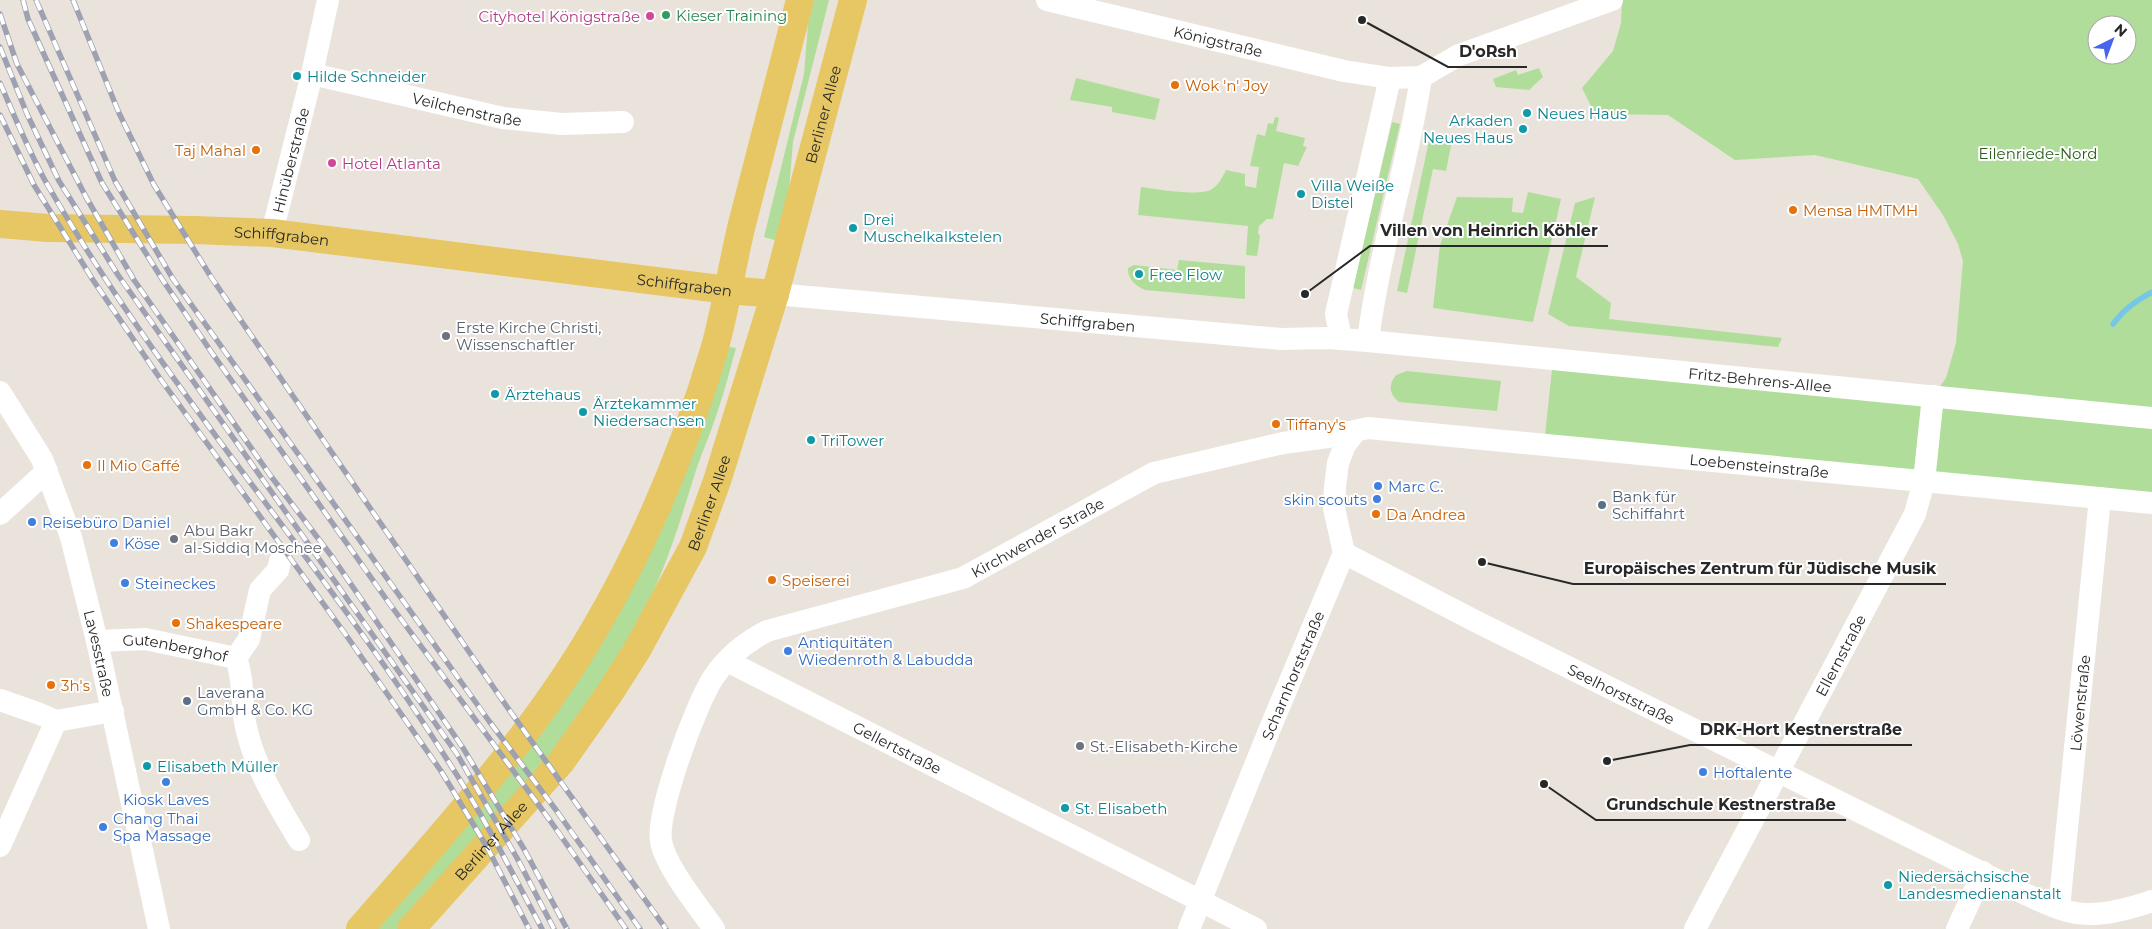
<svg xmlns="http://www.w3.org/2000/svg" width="2152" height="929" viewBox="0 0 2152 929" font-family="Montserrat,sans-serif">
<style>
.green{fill:#b1dd9b;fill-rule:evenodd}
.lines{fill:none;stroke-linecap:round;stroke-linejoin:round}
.stream{stroke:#74c8e5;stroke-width:5.5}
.minor{stroke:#fff;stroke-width:22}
.major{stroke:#e6c764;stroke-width:28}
.rail-casing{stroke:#9ea1b1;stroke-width:5.5}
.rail{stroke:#fff;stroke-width:4;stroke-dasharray:11;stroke-linecap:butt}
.leisure-dot{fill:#2e9e5b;stroke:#fff;stroke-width:2}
.hotel-dot{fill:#d1479c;stroke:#fff;stroke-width:2}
.culture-dot{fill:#0f9aa8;stroke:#fff;stroke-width:2}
.food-dot{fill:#e8710a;stroke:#fff;stroke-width:2}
.worship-dot{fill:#6b7280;stroke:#fff;stroke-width:2}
.shop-dot{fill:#3f7fe0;stroke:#fff;stroke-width:2}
.service-dot{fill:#5c6f8a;stroke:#fff;stroke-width:2}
.labels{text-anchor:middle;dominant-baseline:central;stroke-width:4;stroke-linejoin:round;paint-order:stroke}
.leisure-label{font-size:15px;fill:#27864d;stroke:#fff;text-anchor:start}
.hotel-label{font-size:15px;fill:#b23c85;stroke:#fff;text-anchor:end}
.street-label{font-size:15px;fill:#282828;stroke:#fff}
.culture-label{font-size:15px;fill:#0d838f;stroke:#fff;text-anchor:start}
.food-label{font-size:15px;fill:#c56008;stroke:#fff;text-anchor:start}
.park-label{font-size:15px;fill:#2c5f1e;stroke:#fff}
.worship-label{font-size:15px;fill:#5b616d;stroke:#fff;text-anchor:start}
.shop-label{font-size:15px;fill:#366cbe;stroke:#fff;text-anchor:start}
.service-label{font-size:15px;fill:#4e5e75;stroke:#fff;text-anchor:start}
.leader{fill:none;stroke:#282828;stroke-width:2}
.callout-dot{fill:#282828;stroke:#fff;stroke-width:2}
.callout-label{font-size:16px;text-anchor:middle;font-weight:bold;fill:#282828;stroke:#fff;stroke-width:4;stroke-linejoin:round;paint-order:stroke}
</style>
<rect width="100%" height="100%" fill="#eae3db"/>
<g class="green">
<path d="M 814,0 L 829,0 L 793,142 L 789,190 L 778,241 L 764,237 L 804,74 L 808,24 Z"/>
<path d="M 1622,0 L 2152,0 L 2152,503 L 1544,445 L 1553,360 L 1933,396 L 1946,378 L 1956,343 L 1963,261 L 1958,244 L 1943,215 L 1918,179 L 1815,155 L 1735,160 L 1668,115 L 1595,114 L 1582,88 L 1613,51 L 1621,23 ZM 2097,25 L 2127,25 L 2127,55 L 2097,55 Z"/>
<path d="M 1539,68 L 1543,77 L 1529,90 L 1496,87 L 1493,79 L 1516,70 L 1518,75 Z"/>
<path d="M 1076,78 L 1160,99 L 1155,120 L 1112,112 L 1112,107 L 1070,100 Z"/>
<path d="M 1275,117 L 1279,118 L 1276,131 L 1305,138 L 1303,146 L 1307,147 L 1298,166 L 1284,163 L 1273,219 L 1267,219 L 1259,226 L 1258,233 L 1260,236 L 1257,256 L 1246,255 L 1248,226 L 1138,215 L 1141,187 C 1156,189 1200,197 1212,189 C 1219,185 1223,176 1226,170 L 1245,174 L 1245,186 L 1256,188 L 1259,167 L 1250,166 L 1257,134 L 1265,136 L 1268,123 L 1273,124 Z"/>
<path d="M 1392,122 L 1400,124 L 1361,290 L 1353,288 Z"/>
<path d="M 1430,136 L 1452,141 L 1446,171 L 1433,169 L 1407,293 L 1397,291 Z"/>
<path d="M 1528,192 L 1561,199 L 1533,322 L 1433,308 L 1440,245 L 1457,197 L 1513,198 L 1512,212 L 1523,213 Z"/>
<path d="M 1595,197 L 1576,277 L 1611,303 L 1609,319 L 1782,338 L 1778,347 L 1569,326 L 1548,314 L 1575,203 Z"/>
<path d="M 1179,260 L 1245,266 L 1245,299 L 1145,290 C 1136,286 1127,279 1128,268 L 1134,265 L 1177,270 Z"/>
<path d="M 724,346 L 736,348 C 730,369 725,390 718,410 C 712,429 704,448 697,467 C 681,518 666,571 640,618 C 576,733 489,833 400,929 L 372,929 L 542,732 Z"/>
<path d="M 1407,371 L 1501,381 L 1497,411 L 1399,402 C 1389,394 1388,385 1396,375 Z"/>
</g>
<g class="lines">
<path class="stream" d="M 2113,324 C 2124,309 2136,301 2152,292"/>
<g class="minor">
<path id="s1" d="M 1047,0 L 1344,71 L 1390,78 L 1421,77 L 1459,55 L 1612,0"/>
<path id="s2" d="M 312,74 L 503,118 L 562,124 L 623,122"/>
<path id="s3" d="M 272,233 L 312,74 L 328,0"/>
<path id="s4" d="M 775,294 L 1281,339 L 1328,338 L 1368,341 L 2152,418"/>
<path d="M 1341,339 L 1336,314 L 1390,78"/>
<path d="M 1368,341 C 1379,251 1408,166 1421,77"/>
<path id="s5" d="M 0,392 L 42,459 L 71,537 L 97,641 L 159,929"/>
<path d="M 0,514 L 47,471"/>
<path id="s6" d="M 1344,553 L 1479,623 L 2025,894 C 2041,901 2058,910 2076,913 C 2100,917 2129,909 2152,901"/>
<path id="s7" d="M 97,641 L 145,639 L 236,658 C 244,679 241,701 245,722 C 253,765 277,803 299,840"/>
<path d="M 236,658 L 249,639 L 260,590 L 278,570 L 280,561"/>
<path id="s8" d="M 727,661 L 1256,929"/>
<path d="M 0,700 L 40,714 L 56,721"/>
<path d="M 56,721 L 113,711"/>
<path d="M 0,846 L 56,721"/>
<path id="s9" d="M 2059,908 L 2100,498"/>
<path id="s10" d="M 714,929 C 699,907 665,866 661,841 C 656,812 696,704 713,678 C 726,658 746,642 767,631 L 963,578 L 1154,473 L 1283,443 L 1328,437 L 1368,428 L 2152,503"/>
<path id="s11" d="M 1189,929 L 1271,726 L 1344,553 L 1334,508 L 1335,487 L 1338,463 L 1345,445 L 1355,432"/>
<path id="s12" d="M 1695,929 L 1915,514 L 1924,481 L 1933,396"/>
<path d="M 1957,929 L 1983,872"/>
</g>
<g class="major">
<path id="s13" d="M 0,224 L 48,228 L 194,230 L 272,233 L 728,290 L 775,294"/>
<path d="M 360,929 C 443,833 529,741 593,632 C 645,544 686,445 715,347 C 726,307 732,265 742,224 C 761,149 781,75 800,0"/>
<path id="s14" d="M 411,929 L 561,762 L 609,694 L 637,650 L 693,547 L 717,481 L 775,294 L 853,0"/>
</g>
<g class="rail-casing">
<g id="rail">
<path d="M 23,0 L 28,19 L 102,183 L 162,279 L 212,353 L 389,603 L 549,819 L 626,929"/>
<path d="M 36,0 L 115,181 L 173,279 L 489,721 L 556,810 L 640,929"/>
<path d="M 73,0 L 119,113 L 154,185 L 211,277 L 505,704 L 666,929"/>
<path d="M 0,14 L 17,64 L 86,197 L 134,280 L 270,475 L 333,558 L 463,748 L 524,849 L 567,929"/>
<path d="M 0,47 L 27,114 L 59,181 L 118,275 L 457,754 L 517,858 L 554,929"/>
<path d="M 0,83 C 15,117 29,152 47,184 C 164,388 323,563 448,761 C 483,815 512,872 542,929"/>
<path d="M 0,115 L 34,185 L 93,280 L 159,377 L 346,635 L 441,771 L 487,847 L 529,929"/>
</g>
</g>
<use href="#rail" class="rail"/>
</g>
<circle class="leisure-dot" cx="666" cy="15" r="5"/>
<g class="hotel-dot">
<circle cx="650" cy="16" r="5"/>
<circle cx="332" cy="163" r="5"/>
</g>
<g class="culture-dot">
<circle cx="297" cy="76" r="5"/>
<circle cx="1527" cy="113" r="5"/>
<circle cx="1523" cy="129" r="5"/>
<circle cx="1301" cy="194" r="5"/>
<circle cx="853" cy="228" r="5"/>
<circle cx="1139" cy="274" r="5"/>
<circle cx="495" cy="394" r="5"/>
<circle cx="583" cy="412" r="5"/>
<circle cx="811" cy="440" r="5"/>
<circle cx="147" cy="766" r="5"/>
<circle cx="1065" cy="808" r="5"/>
<circle cx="1888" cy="885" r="5"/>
</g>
<g class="food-dot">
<circle cx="1175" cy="85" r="5"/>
<circle cx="256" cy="150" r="5"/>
<circle cx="1793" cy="210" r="5"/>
<circle cx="1276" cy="424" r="5"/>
<circle cx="87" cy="465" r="5"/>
<circle cx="1376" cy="514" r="5"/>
<circle cx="772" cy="580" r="5"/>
<circle cx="176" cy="623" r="5"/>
<circle cx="51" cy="685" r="5"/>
</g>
<g class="worship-dot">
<circle cx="446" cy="336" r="5"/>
<circle cx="174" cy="539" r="5"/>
<circle cx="1080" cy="746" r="5"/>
</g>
<g class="shop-dot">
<circle cx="1378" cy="486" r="5"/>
<circle cx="1377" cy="499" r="5"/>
<circle cx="32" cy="522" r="5"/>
<circle cx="114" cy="543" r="5"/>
<circle cx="125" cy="583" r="5"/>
<circle cx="788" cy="651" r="5"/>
<circle cx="1703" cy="772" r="5"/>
<circle cx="166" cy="782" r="5"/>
<circle cx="103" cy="827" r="5"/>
</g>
<g class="service-dot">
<circle cx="1602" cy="505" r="5"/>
<circle cx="187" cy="701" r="5"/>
</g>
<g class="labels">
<g class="leisure-label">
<text x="676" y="15">Kieser Training</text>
</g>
<g class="hotel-label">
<text x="640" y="16">Cityhotel Königstraße</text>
<text x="342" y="163" text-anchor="start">Hotel Atlanta</text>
</g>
<g class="street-label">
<text stroke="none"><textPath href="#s1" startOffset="176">Königstraße</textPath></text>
<text stroke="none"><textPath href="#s2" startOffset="159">Veilchenstraße</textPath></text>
<text stroke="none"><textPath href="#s14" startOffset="929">Berliner Allee</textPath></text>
<text stroke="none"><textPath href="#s3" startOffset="75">Hinüberstraße</textPath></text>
<text stroke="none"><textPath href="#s13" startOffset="282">Schiffgraben</textPath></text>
<text stroke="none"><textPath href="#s13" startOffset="688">Schiffgraben</textPath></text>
<text stroke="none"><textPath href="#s4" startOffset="314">Schiffgraben</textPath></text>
<text stroke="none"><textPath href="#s4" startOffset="989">Fritz-Behrens-Allee</textPath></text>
<text stroke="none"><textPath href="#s10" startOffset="1381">Loebensteinstraße</textPath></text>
<text stroke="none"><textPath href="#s14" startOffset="524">Berliner Allee</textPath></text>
<text stroke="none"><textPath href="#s10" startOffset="636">Kirchwender Straße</textPath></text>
<text stroke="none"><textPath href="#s7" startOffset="79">Gutenberghof</textPath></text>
<text stroke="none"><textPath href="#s5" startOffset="282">Lavesstraße</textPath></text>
<text stroke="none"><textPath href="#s12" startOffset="310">Ellernstraße</textPath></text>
<text stroke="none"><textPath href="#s11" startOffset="274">Scharnhorststraße</textPath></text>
<text stroke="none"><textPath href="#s6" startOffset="311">Seelhorststraße</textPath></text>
<text stroke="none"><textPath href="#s9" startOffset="206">Löwenstraße</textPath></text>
<text stroke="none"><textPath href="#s8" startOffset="191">Gellertstraße</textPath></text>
<text stroke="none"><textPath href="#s14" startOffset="119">Berliner Allee</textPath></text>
</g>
<g class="culture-label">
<text x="307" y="76">Hilde Schneider</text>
<text x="1537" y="113">Neues Haus</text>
<text x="1513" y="120" text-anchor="end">Arkaden<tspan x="1513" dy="17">Neues Haus</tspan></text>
<text x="1311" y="185">Villa Weiße<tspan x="1311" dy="17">Distel</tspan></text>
<text x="863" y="219">Drei<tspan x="863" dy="17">Muschelkalkstelen</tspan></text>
<text x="1149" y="274">Free Flow</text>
<text x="505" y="394">Ärztehaus</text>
<text x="593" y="403">Ärztekammer<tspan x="593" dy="17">Niedersachsen</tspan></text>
<text x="821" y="440">TriTower</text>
<text x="157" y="766">Elisabeth Müller</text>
<text x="1075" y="808">St. Elisabeth</text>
<text x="1898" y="876">Niedersächsische<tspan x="1898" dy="17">Landesmedienanstalt</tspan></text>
</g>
<g class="food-label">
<text x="1185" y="85">Wok 'n' Joy</text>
<text x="246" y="150" text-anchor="end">Taj Mahal</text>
<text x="1803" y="210">Mensa HMTMH</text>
<text x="1286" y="424">Tiffany's</text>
<text x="97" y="465">Il Mio Caffé</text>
<text x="1386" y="514">Da Andrea</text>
<text x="782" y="580">Speiserei</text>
<text x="186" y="623">Shakespeare</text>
<text x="61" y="685">3h's</text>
</g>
<g class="park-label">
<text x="2038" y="153">Eilenriede-Nord</text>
</g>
<g class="worship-label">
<text x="456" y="327">Erste Kirche Christi,<tspan x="456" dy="17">Wissenschaftler</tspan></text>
<text x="184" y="530">Abu Bakr<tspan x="184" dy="17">al-Siddiq Moschee</tspan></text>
<text x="1090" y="746">St.-Elisabeth-Kirche</text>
</g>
<g class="shop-label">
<text x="1388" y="486">Marc C.</text>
<text x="1367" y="499" text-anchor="end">skin scouts</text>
<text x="42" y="522">Reisebüro Daniel</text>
<text x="124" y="543">Köse</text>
<text x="135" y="583">Steineckes</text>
<text x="798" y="642">Antiquitäten<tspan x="798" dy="17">Wiedenroth &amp; Labudda</tspan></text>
<text x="1713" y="772">Hoftalente</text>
<text x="166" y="799" text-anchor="middle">Kiosk Laves</text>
<text x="113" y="818">Chang Thai<tspan x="113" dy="17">Spa Massage</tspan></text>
</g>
<g class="service-label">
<text x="1612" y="496">Bank für<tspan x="1612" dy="17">Schiffahrt</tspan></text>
<text x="197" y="692">Laverana<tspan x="197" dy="17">GmbH &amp; Co. KG</tspan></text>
</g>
</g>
<path class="leader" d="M1362 20L1448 67H1527M1305 294L1370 246H1608M1482 562L1573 584H1946M1607 761L1690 745H1912M1544 784L1596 820H1846"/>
<g class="callout-dot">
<circle cx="1362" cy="20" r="5"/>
<circle cx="1305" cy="294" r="5"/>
<circle cx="1482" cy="562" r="5"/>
<circle cx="1607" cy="761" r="5"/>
<circle cx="1544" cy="784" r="5"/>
</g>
<g class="callout-label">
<text x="1488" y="57">D'oRsh</text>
<text x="1489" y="236">Villen von Heinrich Köhler</text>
<text x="1760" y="574">Europäisches Zentrum für Jüdische Musik</text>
<text x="1801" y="735">DRK-Hort Kestnerstraße</text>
<text x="1721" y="810">Grundschule Kestnerstraße</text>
</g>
<g transform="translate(2112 40) rotate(42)"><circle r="24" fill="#ffffff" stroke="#a9a9a9"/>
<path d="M0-4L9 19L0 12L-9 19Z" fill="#4565ed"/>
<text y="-8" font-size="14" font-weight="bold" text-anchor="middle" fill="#282828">N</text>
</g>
</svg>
